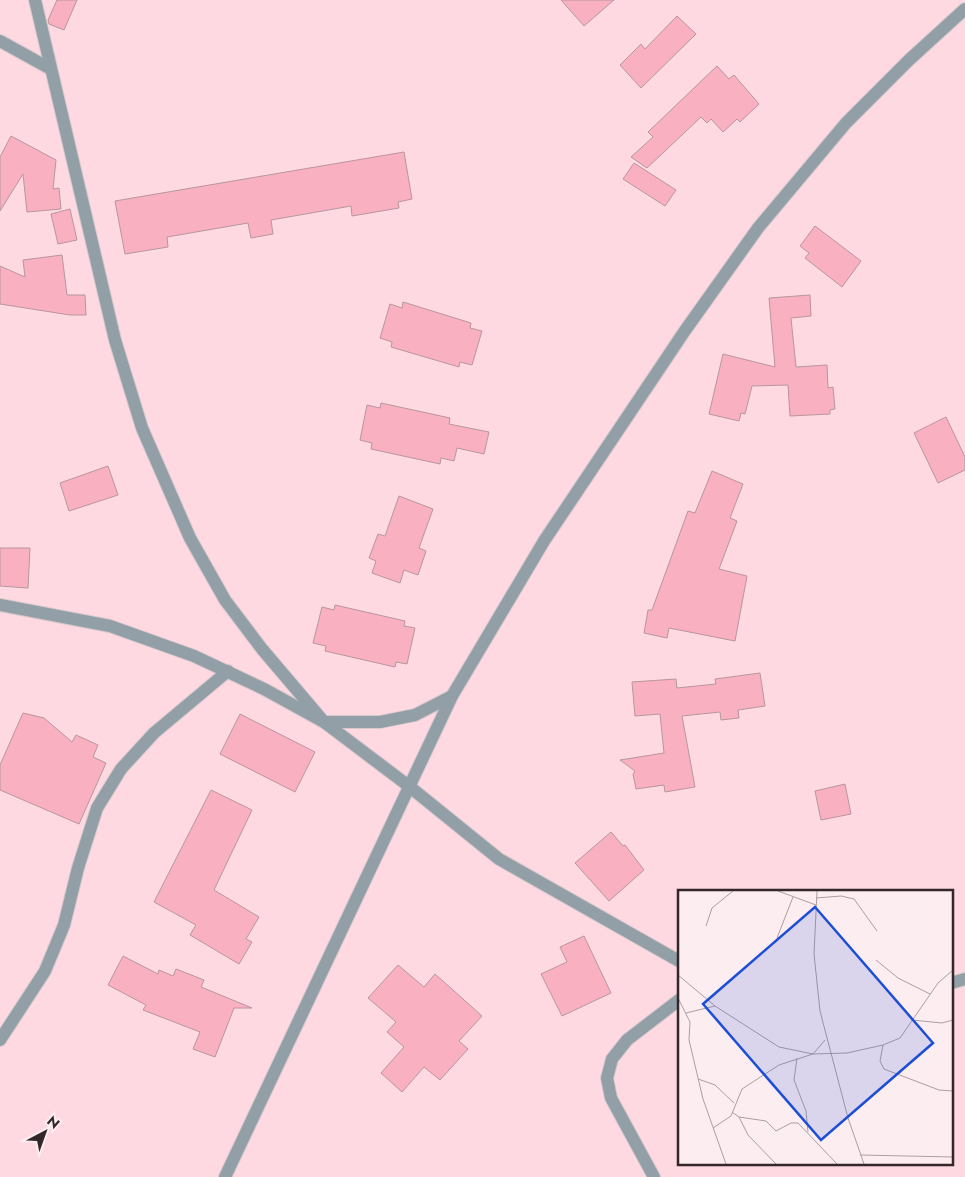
<svg xmlns="http://www.w3.org/2000/svg" width="965" height="1177" viewBox="0 0 965 1177" font-family="Jost,sans-serif">
<style>
.built{fill:#fed9e1;fill-rule:evenodd}
.building{fill:#f9b0c1;stroke:#b8969d}
.lines{fill:none;stroke-linecap:round;stroke-linejoin:round}
.street-casing{stroke:#d8c9cc;stroke-width:14}
.street{stroke:#929fa7;stroke-width:12}
.inset-road{fill:none;stroke:#ac9ea1;stroke-width:1}
.view{fill:#1d4ed8;fill-opacity:0.15;stroke:#1d4ed8;stroke-width:2.5}
.inset-edge{fill:none;stroke:#34272a;stroke-width:2.5}
</style>
<rect width="100%" height="100%" fill="#fcedf0"/>
<path class="built" d="M 0,0 L 965,0 L 965,1177 L 0,1177 ZM 679,891 L 951,891 L 951,1163 L 679,1163 Z"/>
<g class="building">
<path d="M 57,0 L 77,0 L 64,30 L 49,24 L 48,20 Z"/>
<path d="M 561,0 L 614,0 L 584,26 Z"/>
<path d="M 677,16 L 696,34 L 641,88 L 620,65 L 641,44 L 645,49 Z"/>
<path d="M 717,66 L 729,79 L 734,75 L 759,104 L 740,122 L 737,119 L 723,132 L 711,119 L 707,123 L 701,117 L 647,168 L 631,157 L 653,137 L 648,132 Z"/>
<path d="M 11,136 L 56,160 L 53,189 L 59,188 L 61,209 L 27,212 L 23,174 L 0,211 L 0,157 Z"/>
<path d="M 404,152 L 412,199 L 398,202 L 399,208 L 352,216 L 351,206 L 271,220 L 273,234 L 251,238 L 248,223 L 167,237 L 168,247 L 125,254 L 115,201 Z"/>
<path d="M 634,163 L 676,190 L 665,206 L 623,179 Z"/>
<path d="M 70,209 L 77,240 L 58,244 L 51,214 Z"/>
<path d="M 815,226 L 861,261 L 842,287 L 805,258 L 809,253 L 800,246 Z"/>
<path d="M 62,255 L 67,295 L 85,295 L 86,315 L 70,315 L 0,304 L 0,266 L 25,277 L 23,260 Z"/>
<path d="M 810,295 L 811,316 L 791,318 L 796,367 L 827,365 L 828,388 L 833,387 L 835,409 L 830,410 L 830,414 L 790,416 L 788,385 L 752,386 L 745,414 L 741,413 L 739,421 L 709,414 L 723,354 L 775,367 L 769,298 Z"/>
<path d="M 403,302 L 471,323 L 470,328 L 482,331 L 472,365 L 460,362 L 459,367 L 391,347 L 392,342 L 380,338 L 390,304 L 402,308 Z"/>
<path d="M 381,403 L 450,418 L 449,424 L 489,432 L 484,454 L 457,448 L 454,461 L 441,458 L 440,464 L 371,449 L 372,443 L 360,440 L 367,405 L 380,408 Z"/>
<path d="M 946,417 L 965,457 L 965,470 L 938,483 L 914,433 Z"/>
<path d="M 108,466 L 118,495 L 69,511 L 60,483 Z"/>
<path d="M 712,471 L 743,484 L 730,518 L 737,521 L 719,569 L 747,576 L 735,641 L 669,628 L 667,638 L 644,633 L 648,610 L 652,610 L 688,511 L 695,513 Z"/>
<path d="M 399,496 L 433,509 L 419,548 L 426,551 L 418,575 L 404,570 L 400,583 L 372,573 L 376,561 L 369,558 L 378,534 L 385,536 Z"/>
<path d="M 0,548 L 30,548 L 28,588 L 0,586 Z"/>
<path d="M 335,605 L 405,621 L 404,626 L 415,628 L 407,664 L 396,662 L 395,667 L 325,651 L 326,646 L 313,643 L 322,607 L 334,610 Z"/>
<path d="M 760,673 L 765,706 L 738,710 L 739,718 L 721,720 L 720,712 L 682,716 L 695,787 L 665,792 L 664,785 L 636,789 L 633,774 L 635,771 L 620,760 L 664,753 L 660,714 L 635,716 L 632,682 L 676,679 L 677,688 L 716,684 L 715,679 Z"/>
<path d="M 23,713 L 44,718 L 72,742 L 76,735 L 98,745 L 93,757 L 106,763 L 79,824 L 0,790 L 0,765 Z"/>
<path d="M 240,714 L 315,752 L 295,792 L 220,754 Z"/>
<path d="M 845,784 L 851,814 L 821,820 L 815,791 Z"/>
<path d="M 211,790 L 252,810 L 214,890 L 259,917 L 246,939 L 252,942 L 239,964 L 190,935 L 196,925 L 154,902 Z"/>
<path d="M 611,832 L 623,846 L 625,845 L 644,870 L 609,901 L 575,863 Z"/>
<path d="M 584,936 L 611,993 L 562,1016 L 541,974 L 567,962 L 560,947 Z"/>
<path d="M 123,956 L 158,974 L 159,970 L 173,976 L 176,969 L 204,980 L 201,987 L 252,1008 L 234,1008 L 215,1057 L 193,1049 L 200,1032 L 143,1010 L 146,1005 L 108,985 Z"/>
<path d="M 398,965 L 424,987 L 435,974 L 482,1016 L 459,1041 L 468,1049 L 440,1080 L 424,1067 L 402,1092 L 381,1073 L 404,1047 L 387,1032 L 396,1022 L 368,998 Z"/>
</g>
<g class="lines">
<g class="street-casing">
<g id="street">
<path d="M 35,0 L 115,340 L 142,428 L 190,538 L 225,600 L 262,649 L 324,722 L 380,722 L 415,715 L 452,696"/>
<path d="M 0,41 L 49,68"/>
<path d="M 0,605 L 110,626 L 194,656 L 264,689 L 324,722 L 410,787 L 499,859 L 679,961"/>
<path d="M 951,983 L 965,979"/>
<path d="M 0,1040 L 45,971 L 64,925 L 78,868 L 97,808 L 121,769 L 154,733 L 228,671"/>
<path d="M 225,1177 L 452,696 L 544,541 L 684,332 L 758,228 L 846,123 L 909,60 L 965,9"/>
<path d="M 654,1177 L 611,1098 L 607,1078 L 612,1059 L 627,1040 L 679,1000"/>
</g>
</g>
<use href="#street" class="street"/>
</g>
<g transform="translate(678 890)">
<rect width="275" height="275" fill="#fcedf0"/>
<path class="inset-road" d="M 100,1 L 138,15M 139,1 L 136,64 L 142,121 L 170,228 L 186,274M 138,8 L 163,6 L 176,9 L 199,41M 28,36 L 34,18 L 55,1M 99,48 L 115,7M 198,70 L 220,88 L 252,104M 0,85 L 37,116 L 101,157 L 135,164 L 147,150M 0,108 L 12,132 L 11,150 L 25,209 L 48,274M 8,123 L 37,116M 234,130 L 264,133 L 275,130M 205,155 L 202,171 L 206,179 L 261,200 L 275,201M 119,168 L 116,190 L 128,221 L 130,242M 20,189 L 37,195 L 56,213M 54,222 L 61,227 L 70,245 L 98,274M 61,227 L 88,231 L 98,241 L 113,233 L 120,233 L 159,274M 35,238 L 53,226 L 64,199 L 101,175 L 135,164 L 169,163 L 205,155 L 222,148 L 260,93 L 275,80M 182,265 L 275,267"/>
<path class="view" d="M 137,17 L 255,153 L 143,250 L 25,114 Z"/>
<rect width="275" height="275" class="inset-edge"/>
</g>
<g transform="translate(45 1132) rotate(41)" stroke="#fcedf0" stroke-width="4" paint-order="stroke">
<path d="M0-4L9 19L0 12L-9 19Z" fill="#34272a"/>
<text y="-8" font-size="14" font-weight="bold" text-anchor="middle" fill="#34272a">N</text>
</g>
</svg>
